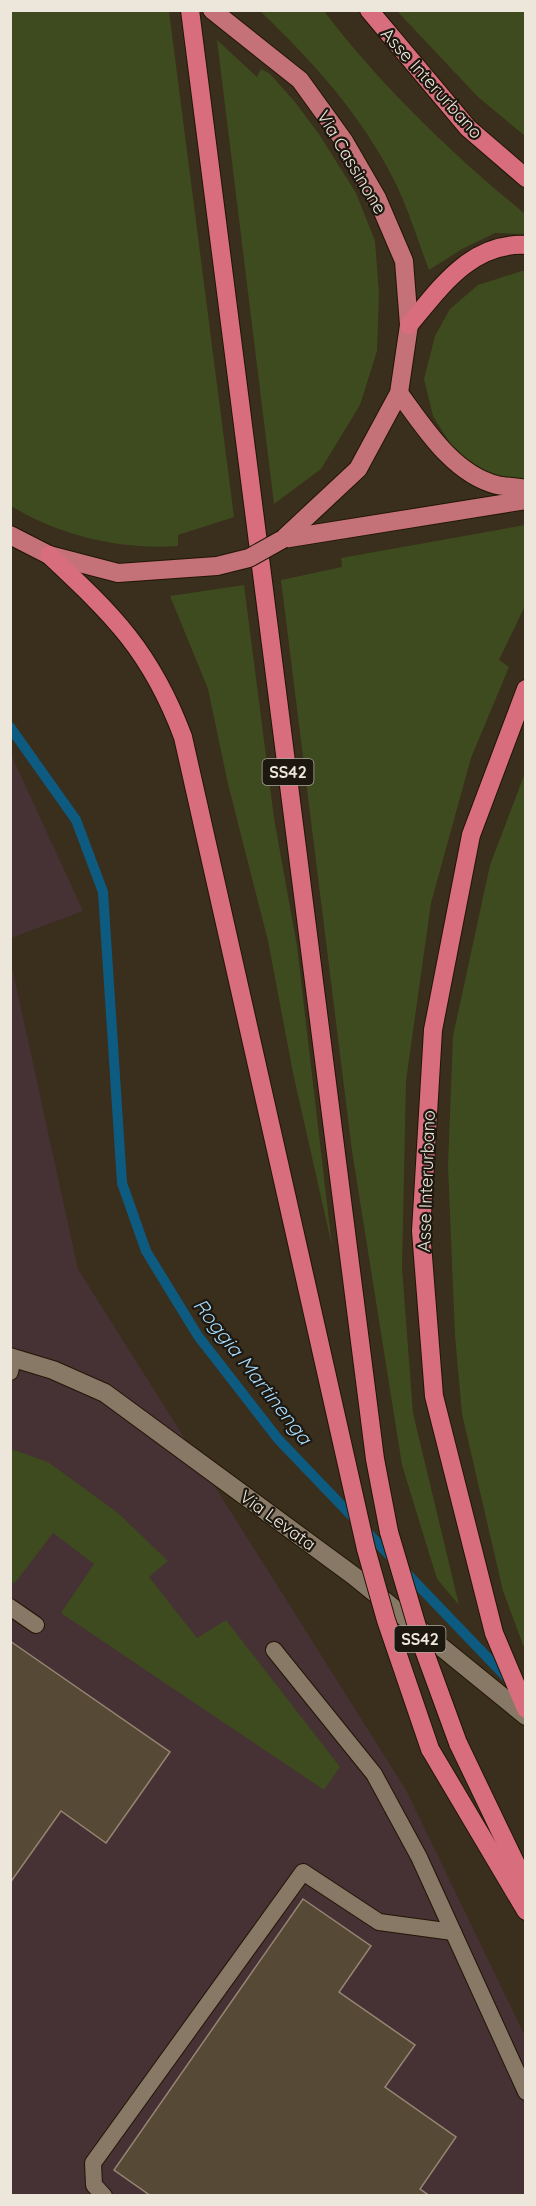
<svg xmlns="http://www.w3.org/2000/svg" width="536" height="2206" viewBox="0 0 536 2206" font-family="Quicksand,sans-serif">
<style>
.industrial{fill:#463135}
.green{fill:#3e4b1e}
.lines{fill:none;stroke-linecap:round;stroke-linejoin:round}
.stream{stroke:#0e5b81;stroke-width:10}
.building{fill:#564936;stroke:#968672;stroke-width:1.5}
.service-casing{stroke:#211605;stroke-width:18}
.minor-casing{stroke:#211605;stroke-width:20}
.primary-casing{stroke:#211605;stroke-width:20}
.trunk-casing{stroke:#211605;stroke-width:20}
.service{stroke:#877965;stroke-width:16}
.minor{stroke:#877965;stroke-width:18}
.primary{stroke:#c47177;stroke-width:18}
.trunk{stroke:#d86e7d;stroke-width:18}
.primary-bridge-casing{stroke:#211605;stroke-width:20;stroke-linecap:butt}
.trunk-bridge-casing{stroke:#211605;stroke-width:20;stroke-linecap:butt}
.primary-bridge{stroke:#c47177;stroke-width:18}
.trunk-bridge{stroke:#d86e7d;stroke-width:18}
.labels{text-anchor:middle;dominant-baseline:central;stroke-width:4.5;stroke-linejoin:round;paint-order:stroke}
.shield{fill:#1c170f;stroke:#aea89e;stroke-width:1.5}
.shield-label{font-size:16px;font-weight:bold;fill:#ede6db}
.street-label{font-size:18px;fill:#ede6db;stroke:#1c170f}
.water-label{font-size:20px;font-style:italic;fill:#a6dcfe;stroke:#1c170f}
</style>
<rect width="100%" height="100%" fill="#3a2e1c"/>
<g class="industrial">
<path d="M 10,752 L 83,911 L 11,938 L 10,938 Z"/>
<path d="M 10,958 L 78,1269 L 406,1790 L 525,2036 L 525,2195 L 11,2195 Z"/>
</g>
<g class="green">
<path d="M 10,11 L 169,11 L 234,517 L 178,535 L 178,546 C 121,550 60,536 11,506 Z"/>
<path d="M 260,11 L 324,11 C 382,87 451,153 525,214 L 525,234 L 495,233 L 462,249 L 429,270 C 418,241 408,208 394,180 C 360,113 313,62 260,11 Z"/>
<path d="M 397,11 L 525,11 L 525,136 L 478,97 Z"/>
<path d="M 217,40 L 257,77 L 261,69 L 270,74 L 295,102 L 319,134 L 356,193 L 375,241 L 379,294 L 377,351 L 360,405 L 321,469 L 274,504 Z"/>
<path d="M 522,271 L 525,271 L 525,479 L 493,476 L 459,458 L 433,416 L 424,379 L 435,336 L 450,309 L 478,285 Z"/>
<path d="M 525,525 L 525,606 L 499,660 L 509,667 L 471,758 L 431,903 L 406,1081 L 402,1268 L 413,1413 L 459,1605 L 437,1579 L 402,1465 L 352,1151 L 281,580 L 342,567 L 341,558 Z"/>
<path d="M 244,585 L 274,818 L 297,946 L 332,1246 L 293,1073 L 268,941 L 228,784 L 208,689 L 170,596 Z"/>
<path d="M 525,773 L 525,1650 L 503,1591 L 462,1414 L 455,1336 L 448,1166 L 453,1036 L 490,865 Z"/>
<path d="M 11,1449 L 48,1462 L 118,1513 L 168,1561 L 149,1577 L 197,1638 L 226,1620 L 340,1767 L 324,1790 L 61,1613 L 94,1564 L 53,1533 L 14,1584 L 11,1580 Z"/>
</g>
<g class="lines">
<path class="stream" d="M 10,727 L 76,820 L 103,892 L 122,1183 L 146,1251 L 198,1336 L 278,1439 L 509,1680"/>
</g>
<g class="building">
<path d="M 10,1641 L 170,1752 L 106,1843 L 61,1811 L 10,1883 Z"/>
<path d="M 303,1899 L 371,1946 L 339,1992 L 415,2045 L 385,2087 L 456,2137 L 420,2189 L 430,2196 L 151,2196 L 114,2170 Z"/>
</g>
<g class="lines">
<g class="service-casing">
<g id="service">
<path d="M 10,1372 L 13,1358"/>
<path d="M 10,1607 L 36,1625"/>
<path d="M 274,1650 L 374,1774 L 419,1857 L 526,2092"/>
<path d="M 104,2196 L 94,2185 L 93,2163 L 303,1872 L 379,1922 L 453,1932"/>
</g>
</g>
<g class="minor-casing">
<path id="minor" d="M 10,1357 L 53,1370 L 105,1393 L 354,1576 L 526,1716"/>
</g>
<g class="primary-casing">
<g id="primary">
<path d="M 212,10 L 300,80 L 344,141 L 377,198 L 404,261 L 409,325 L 399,393 L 358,469 L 283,539"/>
<path d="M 399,393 C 424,427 453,474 497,485 C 506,487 516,487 526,489"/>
<path d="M 10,535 L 49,555 L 118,573 L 217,566"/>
<path d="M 283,539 L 526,500"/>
</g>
</g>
<g class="trunk-casing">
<g id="trunk">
<path d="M 190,10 L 375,1459 L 389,1532"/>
<path d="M 369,10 L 468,128 L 526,178"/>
<path d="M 409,325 C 440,288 471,242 526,245"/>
<path d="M 49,555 C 113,615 151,651 183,737 L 366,1549"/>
<path d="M 526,689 L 471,835 L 433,1030 L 421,1231 L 434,1396 L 494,1633 L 526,1709"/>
<path d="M 458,1743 L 526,1885"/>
<path d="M 430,1749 L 526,1911"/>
</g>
</g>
<use href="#service" class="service"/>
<use href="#minor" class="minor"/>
<use href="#primary" class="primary"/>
<use href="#trunk" class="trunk"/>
<g class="primary-bridge-casing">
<path id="primary-bridge" d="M 217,566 L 249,558 L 283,539"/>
</g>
<g class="trunk-bridge-casing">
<g id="trunk-bridge">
<path d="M 389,1532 L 424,1650 L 458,1743"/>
<path d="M 366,1549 L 386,1620 L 430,1749"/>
</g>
</g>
<use href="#primary-bridge" class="primary-bridge"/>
<use href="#trunk-bridge" class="trunk-bridge"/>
</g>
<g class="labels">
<g class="shield">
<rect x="262.5" y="759" width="51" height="26" rx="4.5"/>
<rect x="394.5" y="1626" width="51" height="26" rx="4.5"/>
</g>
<g class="shield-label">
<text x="288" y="772">SS42</text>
<text x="420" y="1639">SS42</text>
</g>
<g class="street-label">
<text transform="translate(432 83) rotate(48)">Asse Interurbano</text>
<text transform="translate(352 162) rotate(59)">Via Cassinone</text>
<text transform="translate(426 1181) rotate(-88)">Asse Interurbano</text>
<text transform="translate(278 1520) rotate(36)">Via Levata</text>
</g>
<g class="water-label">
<text transform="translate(253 1371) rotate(52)">Roggia Martinenga</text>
</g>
</g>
<rect width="536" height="2206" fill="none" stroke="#ede6db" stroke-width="24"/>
</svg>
